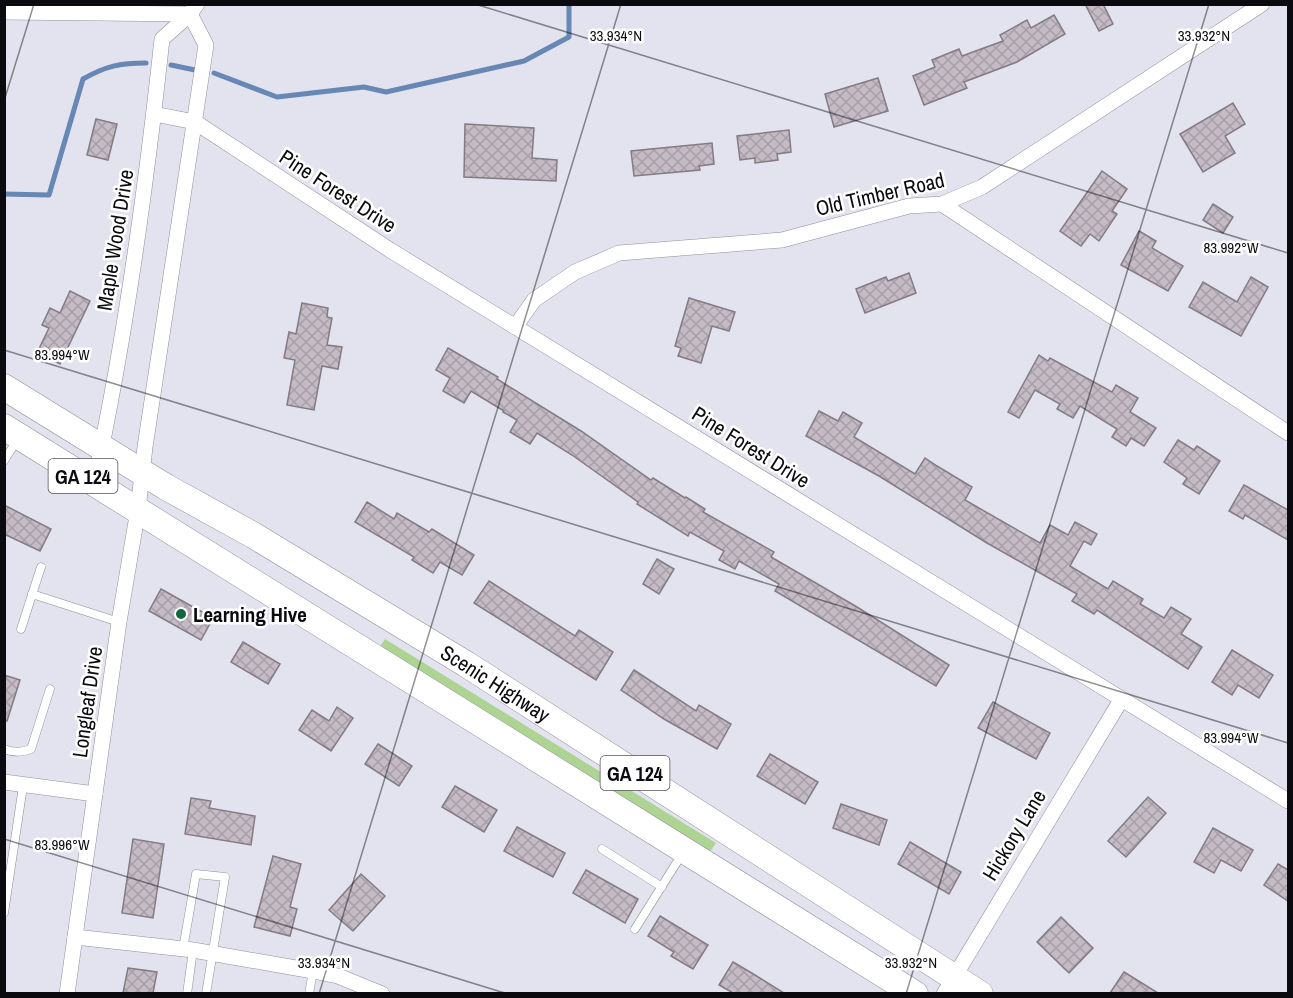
<svg xmlns="http://www.w3.org/2000/svg" width="1293" height="998" viewBox="0 0 1293 998" font-family="'Archivo Narrow',sans-serif">
<style>
.green{fill:#add492}
.lines{fill:none;stroke-linecap:round;stroke-linejoin:round}
.stream{stroke:#6787b4;stroke-width:5}
.building{fill:url(#building-cross-hatch);stroke:#847b83;stroke-width:1.5}
.service-casing{stroke:#8f909b;stroke-width:9}
.minor-casing{stroke:#8f909b;stroke-width:16}
.trunk-casing{stroke:#8f909b;stroke-width:27}
.service{stroke:#fff;stroke-width:8}
.minor{stroke:#fff;stroke-width:15}
.trunk{stroke:#fff;stroke-width:26}
.ticks{fill:none;stroke:#0b0b0f;stroke-width:1.5;stroke-opacity:0.45}
.poi-dot{fill:#0f693b;stroke:#fff;stroke-width:2}
.labels{text-anchor:middle;dominant-baseline:central;stroke-width:5;stroke-linejoin:round;paint-order:stroke}
.shield{fill:#fff;stroke:#545457;stroke-width:1.5}
.shield-label{font-size:20px;font-weight:bold;fill:#0b0b0f}
.street-label{font-size:21px;fill:#0b0b0f;stroke:#fff}
.poi-label{font-size:21px;font-weight:bold;fill:#0b0b0f;stroke:#fff;text-anchor:start}
.ticks-label{font-size:15px;text-anchor:middle;fill:#0b0b0f;stroke:#fff;stroke-width:5;stroke-linejoin:round;paint-order:stroke}
</style>
<defs>
<pattern id="building-cross-hatch" width="8" height="8" patternUnits="userSpaceOnUse" patternTransform="scale(1.5)"><rect width="8" height="8" fill="#c4bbc4"/><path d="M0 0l8 8M0 8l8-8" fill="none" stroke="#a79fa7"/></pattern>
</defs>
<rect width="100%" height="100%" fill="#e2e3ef"/>
<path class="green" d="M 385,639 L 716,843 L 709,853 L 379,648 Z"/>
<g class="lines">
<g class="stream">
<path d="M 171,65 L 195,70"/>
<path d="M 214,73 L 277,97 L 364,87 L 386,92 L 524,61 L 569,37 L 569,4"/>
<path d="M 4,194 L 49,195 L 83,79 C 106,66 120,63 146,63"/>
</g>
</g>
<g class="building">
<path d="M 1085,4 L 1103,4 L 1113,24 L 1099,31 Z"/>
<path d="M 1054,15 L 1065,34 L 1017,62 L 964,82 L 967,88 L 924,105 L 913,76 L 935,67 L 932,60 L 959,49 L 962,56 L 1003,41 L 1000,35 L 1027,20 L 1031,28 Z"/>
<path d="M 878,78 L 888,111 L 834,127 L 825,94 Z"/>
<path d="M 1233,103 L 1245,124 L 1225,136 L 1235,153 L 1203,172 L 1180,134 Z"/>
<path d="M 96,119 L 117,124 L 108,160 L 87,155 Z"/>
<path d="M 465,124 L 534,128 L 532,158 L 557,160 L 556,181 L 464,177 Z"/>
<path d="M 789,130 L 791,152 L 777,154 L 778,160 L 755,163 L 755,158 L 740,160 L 737,136 Z"/>
<path d="M 712,143 L 714,164 L 699,166 L 700,170 L 634,176 L 631,151 Z"/>
<path d="M 1102,171 L 1127,189 L 1112,211 L 1117,214 L 1099,241 L 1090,234 L 1081,246 L 1060,231 Z"/>
<path d="M 1213,204 L 1233,217 L 1223,233 L 1203,220 Z"/>
<path d="M 1139,231 L 1156,241 L 1152,248 L 1183,266 L 1168,291 L 1121,265 Z"/>
<path d="M 909,273 L 916,293 L 865,313 L 856,289 L 886,277 L 888,281 Z"/>
<path d="M 1251,277 L 1268,287 L 1241,336 L 1189,307 L 1203,282 L 1237,302 Z"/>
<path d="M 70,291 L 90,301 L 60,364 L 37,353 L 49,328 L 42,325 L 50,308 L 60,313 Z"/>
<path d="M 689,298 L 735,312 L 729,331 L 712,326 L 701,363 L 678,356 L 681,348 L 675,346 Z"/>
<path d="M 302,303 L 328,308 L 327,317 L 332,318 L 327,345 L 342,347 L 338,369 L 322,366 L 314,410 L 287,405 L 295,360 L 284,358 L 289,332 L 296,334 Z"/>
<path d="M 448,348 L 498,377 L 497,379 L 581,431 L 651,480 L 653,478 L 685,498 L 686,497 L 705,509 L 703,512 L 774,552 L 771,557 L 857,607 L 949,665 L 936,686 L 775,591 L 779,584 L 739,561 L 735,569 L 719,560 L 724,551 L 690,532 L 688,536 L 637,504 L 638,502 L 572,455 L 537,433 L 530,444 L 510,432 L 517,420 L 503,412 L 504,411 L 471,391 L 464,403 L 443,391 L 450,378 L 436,370 Z"/>
<path d="M 1039,355 L 1048,361 L 1050,358 L 1112,392 L 1116,385 L 1138,398 L 1130,412 L 1156,428 L 1144,446 L 1131,438 L 1126,446 L 1112,437 L 1117,429 L 1080,406 L 1073,418 L 1057,409 L 1060,404 L 1035,390 L 1019,418 L 1008,412 Z"/>
<path d="M 819,411 L 838,421 L 843,412 L 862,423 L 854,437 L 915,474 L 925,458 L 937,466 L 972,487 L 965,500 L 1040,543 L 1050,525 L 1068,535 L 1075,522 L 1097,534 L 1091,545 L 1084,541 L 1070,566 L 1108,589 L 1113,581 L 1143,599 L 1140,604 L 1164,618 L 1171,607 L 1191,619 L 1181,634 L 1202,647 L 1188,669 L 1097,610 L 1094,614 L 1072,601 L 1077,594 L 987,543 L 879,476 L 806,436 Z"/>
<path d="M 1178,440 L 1194,450 L 1197,446 L 1220,461 L 1199,494 L 1183,484 L 1187,478 L 1164,462 Z"/>
<path d="M 1244,485 L 1288,510 L 1288,540 L 1245,515 L 1243,519 L 1229,511 Z"/>
<path d="M 367,502 L 394,519 L 397,513 L 429,532 L 432,529 L 474,555 L 462,575 L 440,562 L 433,573 L 412,560 L 414,557 L 355,522 Z"/>
<path d="M 4,505 L 51,529 L 40,551 L 4,534 Z"/>
<path d="M 657,559 L 674,569 L 659,594 L 643,584 Z"/>
<path d="M 489,581 L 575,636 L 579,630 L 613,652 L 596,680 L 474,603 Z"/>
<path d="M 161,589 L 213,618 L 201,640 L 149,611 Z"/>
<path d="M 243,642 L 280,664 L 268,684 L 231,662 Z"/>
<path d="M 1232,650 L 1273,675 L 1259,698 L 1238,685 L 1232,695 L 1212,682 Z"/>
<path d="M 634,670 L 696,711 L 699,705 L 731,724 L 717,749 L 664,719 L 621,690 Z"/>
<path d="M 4,675 L 20,680 L 7,721 L 4,720 Z"/>
<path d="M 993,702 L 1050,733 L 1036,759 L 978,728 Z"/>
<path d="M 337,707 L 353,718 L 331,751 L 299,730 L 312,710 L 329,721 Z"/>
<path d="M 378,744 L 412,766 L 399,786 L 365,764 Z"/>
<path d="M 770,754 L 818,782 L 805,804 L 757,776 Z"/>
<path d="M 455,786 L 497,810 L 484,832 L 442,807 Z"/>
<path d="M 1148,797 L 1166,813 L 1126,857 L 1108,841 Z"/>
<path d="M 191,798 L 211,801 L 209,808 L 255,816 L 251,845 L 185,834 Z"/>
<path d="M 841,804 L 887,820 L 879,845 L 833,828 Z"/>
<path d="M 517,827 L 565,853 L 553,877 L 504,851 Z"/>
<path d="M 1213,828 L 1253,850 L 1241,871 L 1221,860 L 1214,873 L 1194,862 Z"/>
<path d="M 133,839 L 164,844 L 153,918 L 122,913 Z"/>
<path d="M 910,842 L 961,872 L 949,894 L 898,864 Z"/>
<path d="M 273,856 L 301,864 L 290,907 L 297,909 L 290,936 L 254,927 Z"/>
<path d="M 1278,864 L 1288,870 L 1288,901 L 1264,885 Z"/>
<path d="M 586,870 L 638,899 L 625,923 L 573,893 Z"/>
<path d="M 361,874 L 385,896 L 353,931 L 329,910 Z"/>
<path d="M 660,916 L 708,945 L 693,969 L 671,956 L 674,952 L 648,936 Z"/>
<path d="M 1061,917 L 1093,948 L 1069,973 L 1037,942 Z"/>
<path d="M 733,962 L 755,975 L 784,993 L 733,993 L 719,985 Z"/>
<path d="M 128,968 L 157,972 L 153,993 L 123,993 Z"/>
<path d="M 1124,972 L 1158,993 L 1110,993 Z"/>
</g>
<g class="lines">
<g class="service-casing">
<g id="service">
<path d="M 4,461 L 17,440"/>
<path d="M 32,594 L 119,622"/>
<path d="M 21,629 L 41,567"/>
<path d="M 4,749 C 14,753 22,753 31,749 L 50,689"/>
<path d="M 602,849 L 662,887"/>
<path d="M 4,913 L 23,786"/>
<path d="M 635,929 L 682,854"/>
<path d="M 183,949 L 196,874 L 225,877 L 206,994"/>
<path d="M 187,994 L 193,950"/>
<path d="M 309,994 L 313,971"/>
</g>
</g>
<g class="minor-casing">
<g id="minor">
<path d="M 4,12 L 190,14"/>
<path d="M 154,114 L 195,122 L 390,250 L 1288,801"/>
<path d="M 942,204 L 1288,433"/>
<path d="M 515,327 L 534,300 L 575,272 L 619,253 L 782,240 L 909,206 L 942,204 L 982,187 L 1262,4"/>
<path d="M 94,483 C 126,337 146,188 162,39 L 190,14 L 197,4"/>
<path d="M 4,782 L 95,794"/>
<path d="M 75,937 L 193,950 L 313,971 L 338,976 L 382,994"/>
<path d="M 67,994 L 119,622 L 138,510 L 145,447 L 206,45 L 190,14"/>
<path d="M 944,994 L 1121,700"/>
</g>
</g>
<g class="trunk-casing">
<g id="trunk">
<path id="s1" d="M 4,387 L 166,487 L 253,535 L 466,664 L 980,994"/>
<path d="M 4,427 L 915,994"/>
</g>
</g>
<use href="#service" class="service"/>
<use href="#minor" class="minor"/>
<use href="#trunk" class="trunk"/>
</g>
<path class="ticks" d="M 475,4 L 1288,253M 4,101 L 34,4M 4,350 L 1288,743M 4,839 L 508,994M 319,994 L 621,4M 906,994 L 1209,4"/>
<circle class="poi-dot" cx="181" cy="614" r="6"/>
<g class="labels">
<g class="shield">
<rect x="48.5" y="459" width="69" height="34" rx="4.5"/>
<rect x="600.5" y="756" width="69" height="34" rx="4.5"/>
</g>
<g class="shield-label">
<text x="83" y="476">GA 124</text>
<text x="635" y="773">GA 124</text>
</g>
<g class="street-label">
<text transform="translate(338 191) rotate(33)">Pine Forest Drive</text>
<text transform="translate(880 194) rotate(-13)">Old Timber Road</text>
<text transform="translate(115 240) rotate(-81)">Maple Wood Drive</text>
<text transform="translate(751 447) rotate(32)">Pine Forest Drive</text>
<text stroke="none"><textPath href="#s1" startOffset="574">Scenic Highway</textPath></text>
<text transform="translate(87 702) rotate(-82)">Longleaf Drive</text>
<text transform="translate(1014 835) rotate(-59)">Hickory Lane</text>
</g>
<g class="poi-label">
<text x="193" y="614">Learning Hive</text>
</g>
</g>
<g class="ticks-label">
<text x="616" y="41">33.934°N</text>
<text x="1204" y="41">33.932°N</text>
<text x="1231" y="253">83.992°W</text>
<text x="62" y="360">83.994°W</text>
<text x="1231" y="743">83.994°W</text>
<text x="62" y="850">83.996°W</text>
<text x="324" y="968">33.934°N</text>
<text x="911" y="968">33.932°N</text>
</g>
<rect width="1293" height="998" fill="none" stroke="#0b0b0f" stroke-width="12"/>
</svg>
